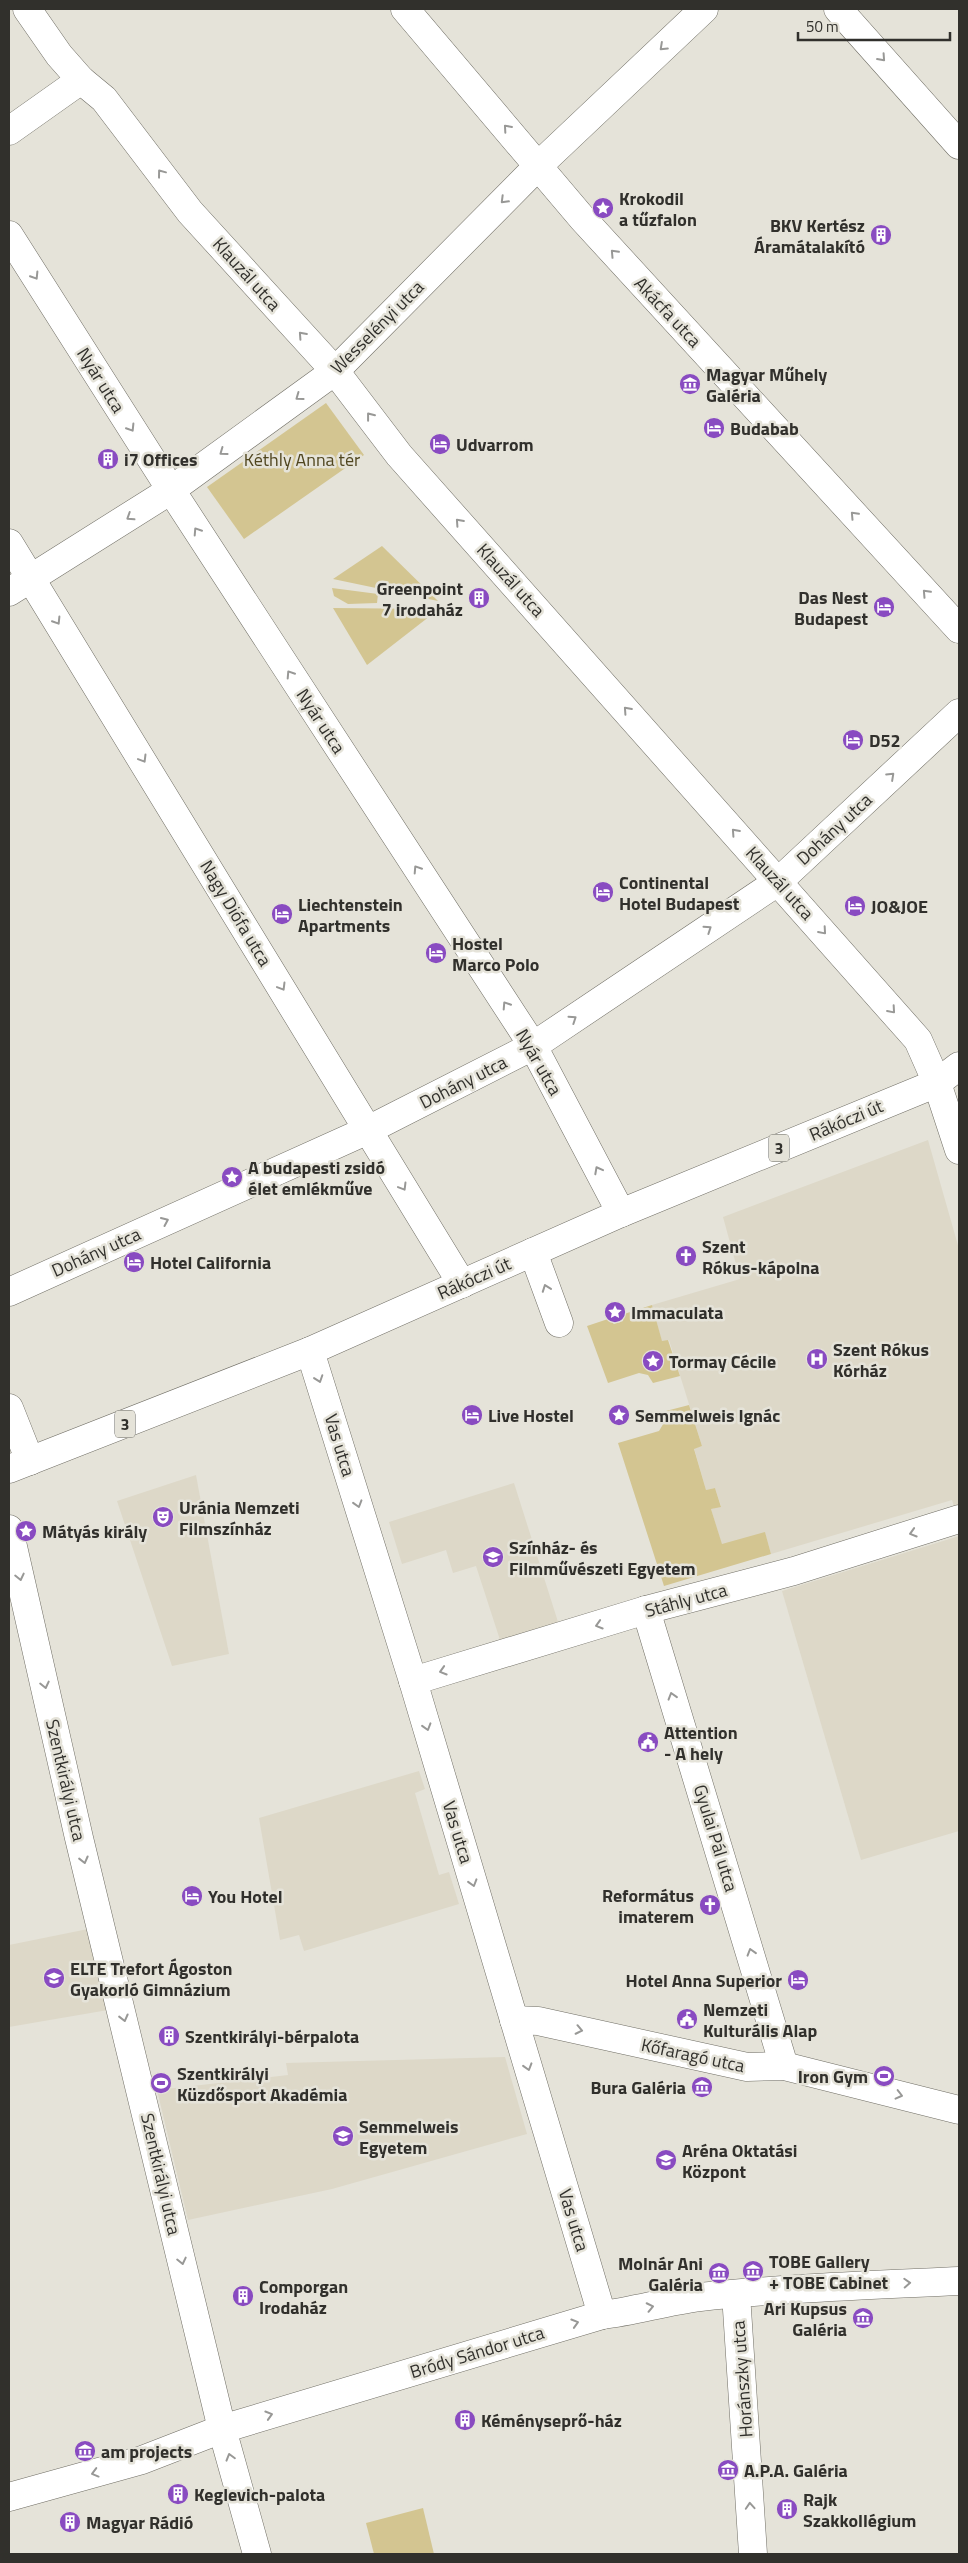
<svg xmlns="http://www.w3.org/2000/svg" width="968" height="2563" viewBox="0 0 968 2563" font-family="'Titillium Web',sans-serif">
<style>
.built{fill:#ddd8c8}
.green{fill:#d3c591}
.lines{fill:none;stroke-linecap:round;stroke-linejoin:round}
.minor-casing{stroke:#706e65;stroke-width:29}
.major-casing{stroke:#706e65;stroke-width:29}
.minor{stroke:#fff;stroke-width:28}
.major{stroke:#fff;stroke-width:28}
.oneway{stroke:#989896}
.labels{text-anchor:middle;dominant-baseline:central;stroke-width:5;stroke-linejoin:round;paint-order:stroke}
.shield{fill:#e5e3d9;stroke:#676660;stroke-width:1}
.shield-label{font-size:16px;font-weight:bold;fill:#31302c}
.poi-label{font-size:18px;font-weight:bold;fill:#31302c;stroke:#e5e3d9;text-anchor:start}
.street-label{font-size:18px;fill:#31302c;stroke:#e5e3d9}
.park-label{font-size:18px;fill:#50461f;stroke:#e5e3d9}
</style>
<rect width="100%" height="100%" fill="#e5e3d9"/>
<g class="built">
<path d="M 928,1140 L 959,1249 L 959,1522 L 952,1500 L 771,1554 L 765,1533 L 722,1545 L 711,1509 L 721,1506 L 715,1488 L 706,1490 L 694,1448 L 702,1446 L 669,1340 L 662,1342 L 652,1305 L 740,1279 L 723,1217 Z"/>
<path d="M 196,1475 L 229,1654 L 172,1666 L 117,1501 Z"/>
<path d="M 514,1483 L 559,1625 L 501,1643 L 476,1566 L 453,1573 L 446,1550 L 402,1564 L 389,1522 Z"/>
<path d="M 959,1536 L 959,1831 L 861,1860 L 782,1591 Z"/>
<path d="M 419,1771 L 425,1789 L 415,1793 L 439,1875 L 449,1872 L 459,1904 L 304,1951 L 299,1935 L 280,1940 L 259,1818 Z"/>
<path d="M 88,1929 L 108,2010 L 9,2027 L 9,1945 Z"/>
<path d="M 505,2057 L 527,2134 L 332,2189 L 188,2220 L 157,2090 L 288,2075 L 286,2063 Z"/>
</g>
<g class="green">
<path d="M 326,403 L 364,455 L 244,539 L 207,487 Z"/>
<path d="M 382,546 L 438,601 L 333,579 Z"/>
<path d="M 332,588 L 378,594 L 377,603 L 348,604 L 334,596 Z"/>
<path d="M 333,608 L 439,609 L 367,665 Z"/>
<path d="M 652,1305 L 662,1341 L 668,1340 L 680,1376 L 653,1383 L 648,1375 L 639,1373 L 608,1383 L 587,1326 L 608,1319 L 614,1324 L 623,1321 L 624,1314 Z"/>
<path d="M 689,1405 L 702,1446 L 694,1449 L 706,1490 L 715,1488 L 721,1507 L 711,1509 L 722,1544 L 765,1532 L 771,1554 L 664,1586 L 618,1443 L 659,1431 L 665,1421 L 662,1412 Z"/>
<path d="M 423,2508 L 434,2554 L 374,2554 L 366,2523 Z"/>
</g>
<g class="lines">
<g class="minor-casing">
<g id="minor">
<path d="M 27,9 L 59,55 L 81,80 L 104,99 L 190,212 L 335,371 L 399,455 L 918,1040 L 937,1083 L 959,1150"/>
<path d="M 405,9 L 582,218 L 959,629"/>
<path d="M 838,9 L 959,145"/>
<path d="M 9,131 L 81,80"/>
<path d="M 9,235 L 171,490 L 533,1046 L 621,1213"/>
<path d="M 9,543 L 462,1284"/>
<path d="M 9,592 L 171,490 L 335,371 L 539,165 L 704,9"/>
<path d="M 533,1252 L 559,1323"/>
<path d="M 9,1292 L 368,1130 L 533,1046 L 779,881 L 959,713"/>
<path d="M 310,1351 L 413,1681 L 602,2315"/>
<path d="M 9,1408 L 30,1461"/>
<path d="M 9,1529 L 79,1838 L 222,2429 L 257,2554"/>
<path d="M 646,1610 L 784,2066"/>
<path d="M 413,1681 L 646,1610 L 794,1571 L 959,1519"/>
<path d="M 514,2020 L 538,2021 L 747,2067 L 784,2066 L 959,2110"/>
<path d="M 736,2294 L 753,2554"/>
<path d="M 9,2497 L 142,2460 L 222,2429 L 602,2315 C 635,2311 667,2301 700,2297 C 786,2288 873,2285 959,2281"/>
</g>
</g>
<g class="major-casing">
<path id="major" d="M 9,1469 L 310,1351 L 621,1213 L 937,1083 L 959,1066"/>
</g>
<use href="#minor" class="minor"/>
<use href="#major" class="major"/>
</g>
<defs><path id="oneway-chevron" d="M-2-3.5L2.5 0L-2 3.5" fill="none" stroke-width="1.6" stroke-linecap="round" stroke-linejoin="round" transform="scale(1.25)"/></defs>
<g class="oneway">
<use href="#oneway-chevron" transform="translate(663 47) rotate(137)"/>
<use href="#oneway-chevron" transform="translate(882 58) rotate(48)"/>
<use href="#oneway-chevron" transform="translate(507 128) rotate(-131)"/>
<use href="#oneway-chevron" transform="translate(161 173) rotate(-127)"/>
<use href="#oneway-chevron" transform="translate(504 200) rotate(135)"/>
<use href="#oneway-chevron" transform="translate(614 253) rotate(-133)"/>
<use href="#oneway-chevron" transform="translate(35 276) rotate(58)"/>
<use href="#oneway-chevron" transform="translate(302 335) rotate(-132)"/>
<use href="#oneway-chevron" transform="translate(299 397) rotate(144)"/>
<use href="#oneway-chevron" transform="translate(370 416) rotate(-128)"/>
<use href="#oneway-chevron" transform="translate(131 428) rotate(58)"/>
<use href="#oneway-chevron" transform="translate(223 452) rotate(144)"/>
<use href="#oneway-chevron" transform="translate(854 515) rotate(-133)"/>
<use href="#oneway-chevron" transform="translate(130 517) rotate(147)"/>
<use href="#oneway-chevron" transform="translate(459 522) rotate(-132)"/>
<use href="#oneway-chevron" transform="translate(197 531) rotate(-123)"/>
<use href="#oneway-chevron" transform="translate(926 593) rotate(-133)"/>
<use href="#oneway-chevron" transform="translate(57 621) rotate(58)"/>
<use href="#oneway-chevron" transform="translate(290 674) rotate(-123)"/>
<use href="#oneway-chevron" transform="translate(627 710) rotate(-132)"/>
<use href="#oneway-chevron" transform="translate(143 759) rotate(59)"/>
<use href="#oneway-chevron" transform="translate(891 776) rotate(-43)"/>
<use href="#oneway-chevron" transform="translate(735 832) rotate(-132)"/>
<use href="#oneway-chevron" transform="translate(417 869) rotate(-123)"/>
<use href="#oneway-chevron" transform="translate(708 929) rotate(-34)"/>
<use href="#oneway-chevron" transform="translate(823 931) rotate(49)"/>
<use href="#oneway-chevron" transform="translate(282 987) rotate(59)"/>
<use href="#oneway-chevron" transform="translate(506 1005) rotate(-123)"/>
<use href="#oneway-chevron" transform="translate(892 1010) rotate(49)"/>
<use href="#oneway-chevron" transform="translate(573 1019) rotate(-34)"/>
<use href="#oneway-chevron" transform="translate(598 1170) rotate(-118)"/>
<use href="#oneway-chevron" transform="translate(403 1187) rotate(59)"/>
<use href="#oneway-chevron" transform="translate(165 1221) rotate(-24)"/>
<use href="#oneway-chevron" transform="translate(546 1288) rotate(-110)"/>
<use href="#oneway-chevron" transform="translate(319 1379) rotate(71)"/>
<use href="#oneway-chevron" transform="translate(358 1504) rotate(73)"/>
<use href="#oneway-chevron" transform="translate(913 1533) rotate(163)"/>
<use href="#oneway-chevron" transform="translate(20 1577) rotate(77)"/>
<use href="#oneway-chevron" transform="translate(599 1625) rotate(163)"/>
<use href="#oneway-chevron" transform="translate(443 1671) rotate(163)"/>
<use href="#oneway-chevron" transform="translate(45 1685) rotate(77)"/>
<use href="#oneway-chevron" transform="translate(672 1696) rotate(-107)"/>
<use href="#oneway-chevron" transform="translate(427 1727) rotate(73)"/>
<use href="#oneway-chevron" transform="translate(84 1860) rotate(76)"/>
<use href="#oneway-chevron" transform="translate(473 1883) rotate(73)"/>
<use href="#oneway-chevron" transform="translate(751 1952) rotate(-107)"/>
<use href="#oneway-chevron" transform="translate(124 2018) rotate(76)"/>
<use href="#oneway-chevron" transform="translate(579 2030) rotate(12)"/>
<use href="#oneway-chevron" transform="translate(528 2067) rotate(73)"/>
<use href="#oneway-chevron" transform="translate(899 2095) rotate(14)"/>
<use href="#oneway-chevron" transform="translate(182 2261) rotate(77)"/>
<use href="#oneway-chevron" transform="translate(907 2283) rotate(-3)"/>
<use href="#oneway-chevron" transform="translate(650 2307) rotate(-12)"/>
<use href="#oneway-chevron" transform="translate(575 2323) rotate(-17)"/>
<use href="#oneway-chevron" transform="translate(269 2415) rotate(-17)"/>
<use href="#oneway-chevron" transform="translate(230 2457) rotate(-106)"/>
<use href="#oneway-chevron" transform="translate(95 2473) rotate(165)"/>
<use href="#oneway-chevron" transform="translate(750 2506) rotate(-94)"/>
</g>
<defs>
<g id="sight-disc" transform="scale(1.125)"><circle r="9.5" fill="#894bc1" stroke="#e5e3d9"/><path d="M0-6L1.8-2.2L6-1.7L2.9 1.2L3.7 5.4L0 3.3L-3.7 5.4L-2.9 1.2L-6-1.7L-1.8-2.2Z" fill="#fff"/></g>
<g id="building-disc" transform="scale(1.125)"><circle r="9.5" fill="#894bc1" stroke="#e5e3d9"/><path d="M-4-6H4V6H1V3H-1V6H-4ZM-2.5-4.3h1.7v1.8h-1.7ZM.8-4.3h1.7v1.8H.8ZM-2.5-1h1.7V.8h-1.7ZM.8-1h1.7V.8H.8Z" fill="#fff"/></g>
<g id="museum-disc" transform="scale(1.125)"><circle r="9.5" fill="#894bc1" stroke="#e5e3d9"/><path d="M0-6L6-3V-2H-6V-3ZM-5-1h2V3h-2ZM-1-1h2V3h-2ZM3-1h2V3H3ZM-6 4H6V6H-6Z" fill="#fff"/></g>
<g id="hotel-disc" transform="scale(1.125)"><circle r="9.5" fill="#894bc1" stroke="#e5e3d9"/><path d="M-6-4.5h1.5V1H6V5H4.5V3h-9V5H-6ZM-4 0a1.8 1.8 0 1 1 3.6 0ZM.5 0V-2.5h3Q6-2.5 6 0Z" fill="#fff"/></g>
<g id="church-disc" transform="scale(1.125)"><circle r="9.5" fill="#894bc1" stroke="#e5e3d9"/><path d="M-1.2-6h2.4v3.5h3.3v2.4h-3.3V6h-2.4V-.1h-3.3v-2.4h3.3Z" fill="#fff"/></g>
<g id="hospital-disc" transform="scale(1.125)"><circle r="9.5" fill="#894bc1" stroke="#e5e3d9"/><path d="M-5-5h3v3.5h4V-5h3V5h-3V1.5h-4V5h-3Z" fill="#fff"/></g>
<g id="theatre-disc" transform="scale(1.125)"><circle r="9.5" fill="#894bc1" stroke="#e5e3d9"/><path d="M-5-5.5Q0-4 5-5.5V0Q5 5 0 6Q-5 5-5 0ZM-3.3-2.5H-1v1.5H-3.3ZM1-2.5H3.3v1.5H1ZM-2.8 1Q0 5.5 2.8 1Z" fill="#fff"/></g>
<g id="university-disc" transform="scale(1.125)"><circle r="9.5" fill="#894bc1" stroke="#e5e3d9"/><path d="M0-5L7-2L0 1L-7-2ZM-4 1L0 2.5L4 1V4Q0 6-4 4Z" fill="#fff"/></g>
<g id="civic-disc" transform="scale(1.125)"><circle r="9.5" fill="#894bc1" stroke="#e5e3d9"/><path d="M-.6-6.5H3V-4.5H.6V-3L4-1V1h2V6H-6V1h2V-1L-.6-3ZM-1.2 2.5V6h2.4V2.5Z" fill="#fff"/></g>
<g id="school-disc" transform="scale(1.125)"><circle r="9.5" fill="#894bc1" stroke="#e5e3d9"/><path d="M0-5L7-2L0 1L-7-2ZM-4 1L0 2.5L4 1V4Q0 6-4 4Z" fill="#fff"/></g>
<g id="stadium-disc" transform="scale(1.125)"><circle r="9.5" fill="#894bc1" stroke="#e5e3d9"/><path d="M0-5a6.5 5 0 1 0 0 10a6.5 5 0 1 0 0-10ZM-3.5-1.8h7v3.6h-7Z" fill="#fff"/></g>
</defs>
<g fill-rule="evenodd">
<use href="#sight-disc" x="603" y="208"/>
<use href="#building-disc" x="881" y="235"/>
<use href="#museum-disc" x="690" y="384"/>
<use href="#hotel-disc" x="714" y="428"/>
<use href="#hotel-disc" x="440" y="444"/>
<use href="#building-disc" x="108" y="459"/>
<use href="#building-disc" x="479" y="598"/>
<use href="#hotel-disc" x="884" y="607"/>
<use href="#hotel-disc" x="853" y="740"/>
<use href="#hotel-disc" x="603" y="892"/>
<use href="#hotel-disc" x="855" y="906"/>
<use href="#hotel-disc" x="282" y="914"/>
<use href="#hotel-disc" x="436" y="953"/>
<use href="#sight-disc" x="232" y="1177"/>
<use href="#church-disc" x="686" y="1256"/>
<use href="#hotel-disc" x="134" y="1262"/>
<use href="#sight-disc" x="615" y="1312"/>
<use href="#hospital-disc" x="817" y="1359"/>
<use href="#sight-disc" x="653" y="1361"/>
<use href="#hotel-disc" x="472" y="1415"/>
<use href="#sight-disc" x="619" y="1415"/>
<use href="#theatre-disc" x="163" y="1517"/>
<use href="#sight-disc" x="26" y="1531"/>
<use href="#university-disc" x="493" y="1557"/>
<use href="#civic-disc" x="648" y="1742"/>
<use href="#hotel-disc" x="192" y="1896"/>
<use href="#church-disc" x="710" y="1905"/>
<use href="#school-disc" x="54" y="1978"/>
<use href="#hotel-disc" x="798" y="1980"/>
<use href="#civic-disc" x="687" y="2019"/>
<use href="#building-disc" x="169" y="2036"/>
<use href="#stadium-disc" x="884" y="2076"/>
<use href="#stadium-disc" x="161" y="2083"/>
<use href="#museum-disc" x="702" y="2087"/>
<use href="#university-disc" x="343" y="2136"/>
<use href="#university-disc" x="666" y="2160"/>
<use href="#museum-disc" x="753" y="2271"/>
<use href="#museum-disc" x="719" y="2273"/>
<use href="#building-disc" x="243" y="2296"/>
<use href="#museum-disc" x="863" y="2318"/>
<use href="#building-disc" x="465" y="2420"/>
<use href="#museum-disc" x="85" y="2451"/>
<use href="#museum-disc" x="728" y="2470"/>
<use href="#building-disc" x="178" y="2494"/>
<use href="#building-disc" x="787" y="2509"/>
<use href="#building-disc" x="70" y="2522"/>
</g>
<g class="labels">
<g class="shield">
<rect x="769" y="1134.5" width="20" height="27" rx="4"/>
<rect x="115" y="1410.5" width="20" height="27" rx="4"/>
</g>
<g class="shield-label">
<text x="779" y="1148">3</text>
<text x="125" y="1424">3</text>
</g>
<g class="poi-label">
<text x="619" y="198">Krokodil<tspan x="619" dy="21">a tűzfalon</tspan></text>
<text x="865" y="225" text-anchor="end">BKV Kertész<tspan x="865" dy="21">Áramátalakító</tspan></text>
<text x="706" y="374">Magyar Műhely<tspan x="706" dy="21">Galéria</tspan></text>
<text x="730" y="428">Budabab</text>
<text x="456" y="444">Udvarrom</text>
<text x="124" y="459">i7 Offices</text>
<text x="463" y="588" text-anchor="end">Greenpoint<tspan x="463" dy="21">7 irodaház</tspan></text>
<text x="868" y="597" text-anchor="end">Das Nest<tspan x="868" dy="21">Budapest</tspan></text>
<text x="869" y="740">D52</text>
<text x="619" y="882">Continental<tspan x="619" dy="21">Hotel Budapest</tspan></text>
<text x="298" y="904">Liechtenstein<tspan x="298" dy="21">Apartments</tspan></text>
<text x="871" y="906">JO&amp;JOE</text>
<text x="452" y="943">Hostel<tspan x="452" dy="21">Marco Polo</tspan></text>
<text x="248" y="1167">A budapesti zsidó<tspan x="248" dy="21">élet emlékműve</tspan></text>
<text x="702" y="1246">Szent<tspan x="702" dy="21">Rókus-kápolna</tspan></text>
<text x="150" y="1262">Hotel California</text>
<text x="631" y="1312">Immaculata</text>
<text x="833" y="1349">Szent Rókus<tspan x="833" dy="21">Kórház</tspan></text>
<text x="669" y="1361">Tormay Cécile</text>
<text x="488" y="1415">Live Hostel</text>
<text x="635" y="1415">Semmelweis Ignác</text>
<text x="179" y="1507">Uránia Nemzeti<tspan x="179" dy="21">Filmszínház</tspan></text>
<text x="42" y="1531">Mátyás király</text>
<text x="509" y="1547">Színház- és<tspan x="509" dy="21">Filmművészeti Egyetem</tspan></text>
<text x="664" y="1732">Attention<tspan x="664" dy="21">- A hely</tspan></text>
<text x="694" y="1895" text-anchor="end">Református<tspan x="694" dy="21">imaterem</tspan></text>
<text x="208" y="1896">You Hotel</text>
<text x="70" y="1968">ELTE Trefort Ágoston<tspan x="70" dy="21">Gyakorló Gimnázium</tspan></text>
<text x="782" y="1980" text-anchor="end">Hotel Anna Superior</text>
<text x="703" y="2009">Nemzeti<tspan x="703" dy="21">Kulturális Alap</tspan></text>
<text x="185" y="2036">Szentkirályi-bérpalota</text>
<text x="177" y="2073">Szentkirályi<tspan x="177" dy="21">Küzdősport Akadémia</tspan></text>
<text x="868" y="2076" text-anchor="end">Iron Gym</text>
<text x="686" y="2087" text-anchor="end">Bura Galéria</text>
<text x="359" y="2126">Semmelweis<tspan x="359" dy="21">Egyetem</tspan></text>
<text x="682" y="2150">Aréna Oktatási<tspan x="682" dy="21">Központ</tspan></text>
<text x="769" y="2261">TOBE Gallery<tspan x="769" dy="21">+ TOBE Cabinet</tspan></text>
<text x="703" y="2263" text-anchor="end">Molnár Ani<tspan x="703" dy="21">Galéria</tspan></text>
<text x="259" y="2286">Comporgan<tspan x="259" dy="21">Irodaház</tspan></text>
<text x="847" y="2308" text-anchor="end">Ari Kupsus<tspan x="847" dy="21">Galéria</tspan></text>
<text x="481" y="2420">Kéményseprő-ház</text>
<text x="101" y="2451">am projects</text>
<text x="744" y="2470">A.P.A. Galéria</text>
<text x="194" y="2494">Keglevich-palota</text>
<text x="803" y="2499">Rajk<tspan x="803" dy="21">Szakkollégium</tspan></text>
<text x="86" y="2522">Magyar Rádió</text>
</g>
<g class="street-label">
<text transform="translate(247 274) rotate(48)">Klauzál utca</text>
<text transform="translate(668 312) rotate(47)">Akácfa utca</text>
<text transform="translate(377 327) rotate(-45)">Wesselényi utca</text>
<text transform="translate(101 380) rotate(58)">Nyár utca</text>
<text transform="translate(511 580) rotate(48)">Klauzál utca</text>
<text transform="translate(321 721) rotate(57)">Nyár utca</text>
<text transform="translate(834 829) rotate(-43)">Dohány utca</text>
<text transform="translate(780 883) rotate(48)">Klauzál utca</text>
<text transform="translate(236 913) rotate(59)">Nagy Diófa utca</text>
<text transform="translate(539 1062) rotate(60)">Nyár utca</text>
<text transform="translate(463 1082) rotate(-27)">Dohány utca</text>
<text transform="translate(846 1120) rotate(-23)">Rákóczi út</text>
<text transform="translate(96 1252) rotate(-24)">Dohány utca</text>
<text transform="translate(474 1278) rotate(-24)">Rákóczi út</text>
<text transform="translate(340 1445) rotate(73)">Vas utca</text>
<text transform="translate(686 1600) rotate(-15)">Stáhly utca</text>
<text transform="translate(66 1780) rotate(77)">Szentkirályi utca</text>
<text transform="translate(458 1832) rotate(73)">Vas utca</text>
<text transform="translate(716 1838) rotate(73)">Gyulai Pál utca</text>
<text transform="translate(693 2055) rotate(12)">Kőfaragó utca</text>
<text transform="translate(161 2174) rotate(77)">Szentkirályi utca</text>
<text transform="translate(574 2220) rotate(73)">Vas utca</text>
<text transform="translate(477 2352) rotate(-17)">Bródy Sándor utca</text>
<text transform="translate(742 2379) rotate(-94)">Horánszky utca</text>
</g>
<g class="park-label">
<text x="302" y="459">Kéthly Anna tér</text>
</g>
</g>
<rect width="968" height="2563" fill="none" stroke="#31302c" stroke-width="20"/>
<path d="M798 32v8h152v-8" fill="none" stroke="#31302c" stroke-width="2.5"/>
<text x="806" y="32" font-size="15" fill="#31302c" stroke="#e5e3d9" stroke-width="4" paint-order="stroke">50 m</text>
</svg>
